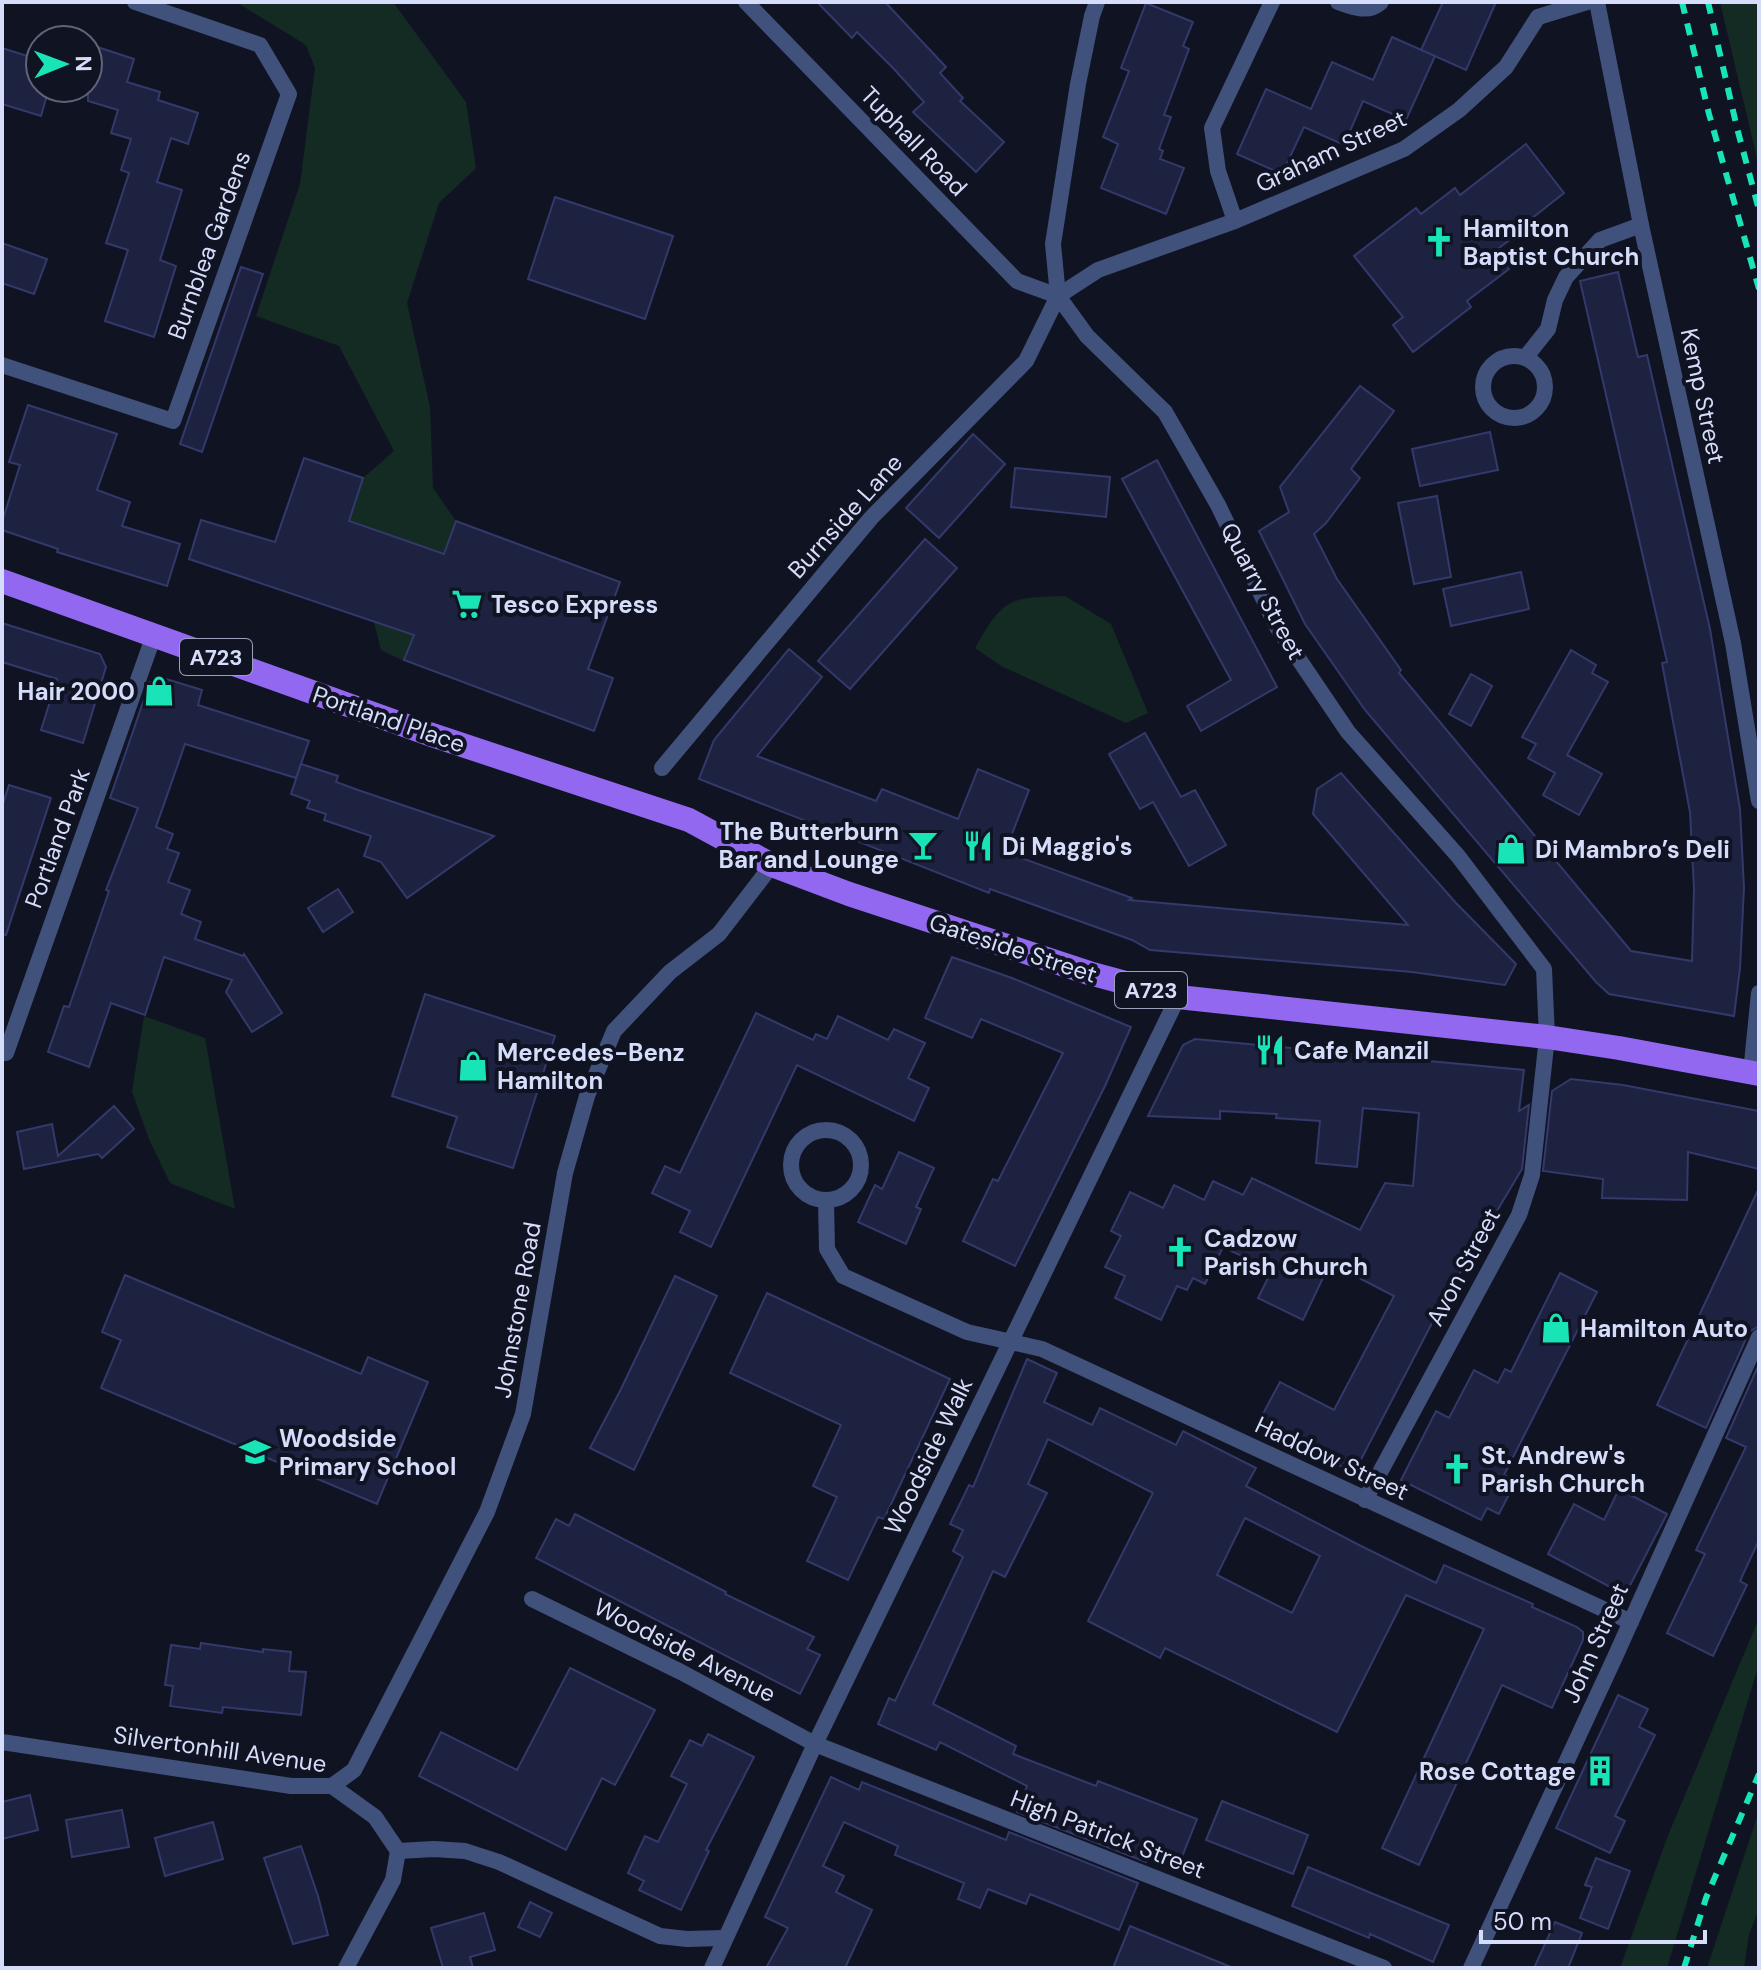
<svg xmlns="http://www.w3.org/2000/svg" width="1761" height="1970" viewBox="0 0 1761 1970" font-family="'DM Sans',sans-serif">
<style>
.green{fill:#142b23}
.building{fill:#1e2241;stroke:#33396a;stroke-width:2;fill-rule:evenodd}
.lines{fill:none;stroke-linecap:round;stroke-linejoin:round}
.minor{stroke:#40517c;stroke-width:16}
.tertiary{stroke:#40517c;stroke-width:16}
.primary{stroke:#9168ef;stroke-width:24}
.rail{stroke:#18e4b7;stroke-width:6;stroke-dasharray:12 10;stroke-linecap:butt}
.labels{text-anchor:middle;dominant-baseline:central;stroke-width:8;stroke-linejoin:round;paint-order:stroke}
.shield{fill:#101322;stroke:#9aa0ba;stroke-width:2}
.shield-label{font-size:22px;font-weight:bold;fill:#d5ddfb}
.street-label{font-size:24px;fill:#d5ddfb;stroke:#101322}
.poi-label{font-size:24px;font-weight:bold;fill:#d5ddfb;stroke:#101322;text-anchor:start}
</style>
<rect width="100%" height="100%" fill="#101322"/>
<g class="green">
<path d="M 236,2 L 393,2 L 466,102 L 476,168 L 439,203 L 407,303 L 430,407 L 433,488 L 456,521 L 404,661 L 381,650 L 349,521 L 363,478 L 394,451 L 339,346 L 256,316 L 300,184 L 315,68 L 306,45 Z"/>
<path d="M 1720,2 L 1757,2 L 1759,9 L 1759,167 Z"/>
<path d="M 1065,596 L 1111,624 L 1148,713 L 1126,723 L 1001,666 L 975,648 C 1003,599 1008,597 1065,596 Z"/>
<path d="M 144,1016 L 205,1038 L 235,1209 L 170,1183 L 149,1139 L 132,1092 Z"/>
<path d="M 1759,1618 L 1759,1664 L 1667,1968 L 1620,1968 L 1667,1838 Z"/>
<path d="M 1759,1811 L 1759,1909 L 1749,1934 L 1744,1968 L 1707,1968 Z"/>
</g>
<g class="building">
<path d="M 817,2 L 885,2 L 946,67 L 940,73 L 963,98 L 960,101 L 1004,142 L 976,172 L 913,112 L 924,102 L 893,68 L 857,32 L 852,38 Z"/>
<path d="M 1443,2 L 1496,2 L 1466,70 L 1421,50 Z"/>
<path d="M 1146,3 L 1193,22 L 1183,46 L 1189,49 L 1164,115 L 1171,117 L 1159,149 L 1163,151 L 1160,159 L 1184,168 L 1166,214 L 1101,188 L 1118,144 L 1103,137 L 1129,71 L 1121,68 Z"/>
<path d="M 1392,37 L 1435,56 L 1406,120 L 1363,101 L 1344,145 L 1304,127 L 1282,174 L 1237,154 L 1266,89 L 1311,109 L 1332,62 L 1373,80 Z"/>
<path d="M 88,44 L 134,59 L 127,82 L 160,92 L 158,100 L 198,113 L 188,144 L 171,138 L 157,182 L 182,190 L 160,260 L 176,266 L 154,337 L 105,321 L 128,250 L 106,243 L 129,173 L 121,170 L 131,139 L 111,133 L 118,110 L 88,101 Z"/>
<path d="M 2,48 L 40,60 L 40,88 L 49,88 L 41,116 L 2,104 Z"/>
<path d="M 1526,144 L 1564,193 L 1517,230 L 1519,233 L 1495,251 L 1509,269 L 1467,301 L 1471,307 L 1413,352 L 1393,325 L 1403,317 L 1354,256 L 1416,208 L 1421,214 L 1455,188 L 1460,195 Z"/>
<path d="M 555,197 L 673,236 L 645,319 L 528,279 Z"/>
<path d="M 2,243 L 47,259 L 34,294 L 2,283 Z"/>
<path d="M 241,267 L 263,274 L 202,452 L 180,444 Z"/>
<path d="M 1618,272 L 1638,357 L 1647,355 L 1710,629 L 1740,809 L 1744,888 L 1740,968 L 1734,1016 L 1609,994 L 1596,982 L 1365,710 L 1305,624 L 1259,531 L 1289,512 L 1280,487 L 1360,386 L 1394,411 L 1351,469 L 1360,478 L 1326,523 L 1314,534 L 1337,579 L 1401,670 L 1399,673 L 1631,951 L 1692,961 L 1694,889 L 1690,812 L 1662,663 L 1667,662 L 1580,281 Z"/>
<path d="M 28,405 L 117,434 L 97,490 L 130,502 L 122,526 L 180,544 L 167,586 L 57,552 L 58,549 L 2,530 L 2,522 L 20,465 L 9,462 Z"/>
<path d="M 1490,432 L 1498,470 L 1420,486 L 1412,449 Z"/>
<path d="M 973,434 L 1005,464 L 939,538 L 906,508 Z"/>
<path d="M 304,458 L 363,478 L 349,521 L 444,554 L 456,521 L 620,582 L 588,669 L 613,678 L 594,731 L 404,660 L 414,635 L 189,559 L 201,520 L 275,542 Z"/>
<path d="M 1157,460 L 1277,687 L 1201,731 L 1187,706 L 1231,680 L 1122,479 Z"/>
<path d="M 1015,468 L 1110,477 L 1106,517 L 1011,507 Z"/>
<path d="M 1437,496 L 1451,577 L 1414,584 L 1398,503 Z"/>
<path d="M 925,539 L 957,568 L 850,689 L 818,661 Z"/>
<path d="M 1521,572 L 1529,609 L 1451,626 L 1443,589 Z"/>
<path d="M 2,623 L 100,654 L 106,667 L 83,743 L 41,730 L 57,679 L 2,662 Z"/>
<path d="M 789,649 L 822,677 L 757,756 L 876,801 L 882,789 L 958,819 L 978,769 L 1029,790 L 1005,852 L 1132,898 L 1129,900 L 1408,925 L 1313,814 L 1317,789 L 1341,773 L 1456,903 L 1516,964 L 1505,985 L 1412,972 L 1150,950 L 1132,940 L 990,889 L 989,893 L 699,779 L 714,740 Z"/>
<path d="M 1571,650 L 1596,665 L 1592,673 L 1608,682 L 1567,755 L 1602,774 L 1579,815 L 1543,795 L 1555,773 L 1528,758 L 1536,744 L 1522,737 Z"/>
<path d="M 1471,674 L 1492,686 L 1471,726 L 1449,714 Z"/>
<path d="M 163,678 L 202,690 L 198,705 L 309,741 L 296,778 L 185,744 L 156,827 L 173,834 L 167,849 L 179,853 L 168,882 L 190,890 L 181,914 L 201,922 L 195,939 L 243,956 L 244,954 L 282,1013 L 252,1032 L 226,992 L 232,980 L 164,957 L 145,1015 L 111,1003 L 89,1067 L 48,1052 L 64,1006 L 69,1007 L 109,891 L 106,890 L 138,808 L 110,798 L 150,682 Z"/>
<path d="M 1145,733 L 1181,797 L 1195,790 L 1226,845 L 1189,866 L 1153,802 L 1140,809 L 1109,754 Z"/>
<path d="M 301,764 L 338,776 L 336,782 L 358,790 L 494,836 L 407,898 L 381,862 L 364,856 L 371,836 L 324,820 L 326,814 L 307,808 L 310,801 L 291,794 Z"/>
<path d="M 9,785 L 51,798 L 6,935 L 2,934 L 2,807 Z"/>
<path d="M 338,889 L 353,912 L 323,932 L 308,908 Z"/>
<path d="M 952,957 L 1012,978 L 1131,1027 L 1105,1086 L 1015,1266 L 963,1241 L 993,1179 L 998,1181 L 1063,1053 L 981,1019 L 972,1038 L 925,1018 Z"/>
<path d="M 425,994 L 555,1036 L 513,1168 L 447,1147 L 457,1117 L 392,1096 Z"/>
<path d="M 756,1013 L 813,1040 L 816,1034 L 827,1039 L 838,1016 L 888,1040 L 894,1029 L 925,1043 L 908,1078 L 929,1088 L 914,1121 L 797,1065 L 711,1247 L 680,1232 L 690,1211 L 652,1193 L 665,1166 L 680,1173 Z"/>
<path d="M 1195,1039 L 1524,1070 L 1519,1111 L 1529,1105 L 1522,1169 L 1445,1298 L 1354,1473 L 1258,1423 L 1280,1382 L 1334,1410 L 1394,1296 L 1330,1263 L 1303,1320 L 1258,1298 L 1272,1270 L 1223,1247 L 1205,1284 L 1193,1278 L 1187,1290 L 1177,1286 L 1161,1320 L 1115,1298 L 1125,1276 L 1105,1267 L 1121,1236 L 1111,1231 L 1130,1192 L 1163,1208 L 1174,1185 L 1204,1200 L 1213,1181 L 1243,1195 L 1252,1178 L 1360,1230 L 1385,1183 L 1413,1186 L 1419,1113 L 1363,1108 L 1357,1167 L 1316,1163 L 1320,1121 L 1276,1118 L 1277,1114 L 1220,1111 L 1220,1119 L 1148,1116 L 1183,1045 Z"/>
<path d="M 1571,1079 L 1623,1085 L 1759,1111 L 1759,1169 L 1688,1152 L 1687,1200 L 1602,1198 L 1603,1179 L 1543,1171 L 1552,1091 Z"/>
<path d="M 114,1106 L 134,1129 L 102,1158 L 98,1154 L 24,1169 L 17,1132 L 52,1124 L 58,1156 Z"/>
<path d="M 899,1152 L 934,1168 L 916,1207 L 921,1209 L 906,1244 L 858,1222 L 875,1185 L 882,1189 Z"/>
<path d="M 1759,1188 L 1759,1326 L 1749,1332 L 1706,1428 L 1657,1405 Z"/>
<path d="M 1560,1273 L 1597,1292 L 1504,1475 L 1516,1481 L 1499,1514 L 1487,1508 L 1481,1520 L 1401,1480 L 1436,1411 L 1449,1418 L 1474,1370 L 1498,1383 L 1505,1369 L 1511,1372 Z"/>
<path d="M 125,1275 L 361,1374 L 368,1357 L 428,1382 L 377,1504 L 101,1388 L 121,1340 L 102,1332 Z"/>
<path d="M 675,1276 L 717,1296 L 634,1470 L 590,1448 L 621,1389 Z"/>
<path d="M 767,1293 L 950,1379 L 884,1519 L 878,1517 L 848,1580 L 807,1561 L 837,1497 L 813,1486 L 841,1425 L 730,1373 Z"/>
<path d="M 1027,1359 L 1057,1373 L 1044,1402 L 1092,1425 L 1100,1408 L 1176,1445 L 1183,1431 L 1256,1468 L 1246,1486 L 1361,1546 L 1436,1583 L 1444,1565 L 1533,1604 L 1532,1607 L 1577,1627 L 1583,1632 L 1583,1640 L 1552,1708 L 1502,1685 L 1419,1865 L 1382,1848 L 1484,1629 L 1406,1595 L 1337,1732 L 1165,1648 L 1160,1658 L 1088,1621 L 1153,1493 L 1048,1439 L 1028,1484 L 1047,1493 L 1005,1577 L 993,1571 L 933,1704 L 1016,1746 L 1013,1754 L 1096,1786 L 1098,1781 L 1197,1819 L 1178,1867 L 1149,1856 L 1146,1862 L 1017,1812 L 1027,1786 L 940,1742 L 936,1750 L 878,1724 L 889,1698 L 895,1701 L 963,1557 L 953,1551 L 963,1530 L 950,1524 L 969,1485 L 973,1487 ZM 1245,1518 L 1320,1556 L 1292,1613 L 1217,1575 Z"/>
<path d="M 1759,1364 L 1759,1540 L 1740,1581 L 1747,1585 L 1713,1656 L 1667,1633 L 1705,1554 L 1696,1550 L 1746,1447 L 1726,1438 Z"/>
<path d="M 1619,1489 L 1667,1514 L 1625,1595 L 1548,1554 L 1574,1504 L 1604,1520 Z"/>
<path d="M 575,1514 L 726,1592 L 725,1594 L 814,1637 L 807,1649 L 820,1655 L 800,1694 L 536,1558 L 556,1519 L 569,1526 Z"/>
<path d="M 201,1643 L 263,1652 L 263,1649 L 291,1652 L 289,1671 L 306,1672 L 301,1715 L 223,1707 L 222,1713 L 170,1706 L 173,1686 L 165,1685 L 171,1645 L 200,1649 Z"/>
<path d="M 570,1668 L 655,1710 L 615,1785 L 602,1778 L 566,1850 L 419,1776 L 441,1732 L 517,1770 Z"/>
<path d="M 1618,1695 L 1648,1709 L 1639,1727 L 1655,1735 L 1615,1816 L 1625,1821 L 1610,1853 L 1556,1828 Z"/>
<path d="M 708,1734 L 754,1757 L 706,1850 L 709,1851 L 681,1910 L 639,1890 L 644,1881 L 628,1873 L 645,1836 L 658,1842 L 687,1784 L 671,1776 L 690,1740 L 702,1746 Z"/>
<path d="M 831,1777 L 859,1790 L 862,1782 L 1006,1840 L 1009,1832 L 1138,1883 L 1119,1930 L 1030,1894 L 1026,1904 L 988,1889 L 980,1908 L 958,1899 L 964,1883 L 895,1855 L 898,1846 L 844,1822 L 823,1866 L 844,1876 L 836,1892 L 872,1910 L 845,1968 L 766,1968 L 788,1928 L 765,1917 Z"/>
<path d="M 30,1795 L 38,1830 L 2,1839 L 2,1802 Z"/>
<path d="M 1222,1801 L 1308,1835 L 1293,1874 L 1206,1840 Z"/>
<path d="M 122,1810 L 129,1847 L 72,1857 L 66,1820 Z"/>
<path d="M 213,1822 L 223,1859 L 165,1876 L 155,1838 Z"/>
<path d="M 301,1846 L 318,1896 L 328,1935 L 293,1944 L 264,1858 Z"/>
<path d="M 1596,1858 L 1630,1871 L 1608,1929 L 1580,1918 L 1592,1887 L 1585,1885 Z"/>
<path d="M 1308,1867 L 1449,1925 L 1433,1962 L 1370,1934 L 1369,1938 L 1292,1906 Z"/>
<path d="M 530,1902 L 552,1913 L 540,1937 L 518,1927 Z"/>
<path d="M 484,1913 L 495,1950 L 470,1957 L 473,1968 L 443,1968 L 431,1928 Z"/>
<path d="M 1555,1922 L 1582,1933 L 1568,1968 L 1534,1968 Z"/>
<path d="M 1130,1926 L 1231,1967 L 1231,1968 L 1113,1968 Z"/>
</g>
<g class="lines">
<g class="minor">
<path d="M 746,2 L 1017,281 L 1058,296"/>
<path d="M 1338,2 C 1352,7 1368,14 1381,2"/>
<path d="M 1235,221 L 1218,171 L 1212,128 L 1272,2"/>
<path d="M 1058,296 L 1098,270 L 1235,221 L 1404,149 L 1459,110 L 1506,67 L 1538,17 L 1587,2"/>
<circle cx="1514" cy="387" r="31"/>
<path d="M 1525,358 L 1548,329 L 1555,300 L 1566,277 L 1600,240 L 1641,225"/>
<path d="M 2,365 L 173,421 L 289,94 L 260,45 L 135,2"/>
<path d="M 662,768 L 871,518 L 1026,361 L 1058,296"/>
<path d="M 2,1051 L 6,1053 L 154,635"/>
<circle cx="826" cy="1165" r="35"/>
<path d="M 826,1201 L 827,1249 L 843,1276 L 967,1332 L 1042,1349 L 1631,1622"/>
<path d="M 1365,1500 L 1519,1215 L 1532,1175 L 1547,1037"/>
<path d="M 532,1599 L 681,1672 L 815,1744 L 1384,1968"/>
<path d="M 332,1786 L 375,1817 L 398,1851"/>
<path d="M 398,1851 L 434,1849 L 465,1851 L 499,1862 L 660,1936 L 687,1939 L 724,1938"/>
<path d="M 346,1968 L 393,1880 L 398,1851"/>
<path d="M 712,1968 L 815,1744 L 1178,997"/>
<path d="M 1471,1968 L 1615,1657 L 1759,1337"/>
</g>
<g class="tertiary">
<path d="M 1097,2 L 1092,16 L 1078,84 L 1053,244 L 1058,296 L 1087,336 L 1165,412 L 1218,505 L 1277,627 L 1348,732 L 1458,856 L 1544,969 L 1547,1037"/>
<path d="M 1597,2 L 1641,225 L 1733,643 L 1759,801"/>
<path d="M 1751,1073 L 1759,993"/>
<path d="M 2,1742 L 291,1786 L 332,1786 L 354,1770 L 487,1512 L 523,1414 L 565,1173 L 587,1096 L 614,1031 L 670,972 L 719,934 L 772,865"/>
</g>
<path class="primary" d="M 2,581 L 429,734 L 689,820 L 772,865 L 849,894 L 1089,973 L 1178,997 L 1547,1037 L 1619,1048 L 1759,1074"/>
<g class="rail">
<path d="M 1682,2 L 1709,114 L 1759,289"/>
<path d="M 1708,2 L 1737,128 L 1759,210"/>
<path d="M 1684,1968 L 1706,1898 L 1759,1774"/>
</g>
</g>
<defs>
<g id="church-bare" transform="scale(2.4)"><path d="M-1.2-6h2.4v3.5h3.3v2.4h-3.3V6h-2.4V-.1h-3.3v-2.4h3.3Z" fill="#18e4b7" stroke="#101322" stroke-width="2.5" paint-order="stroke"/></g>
<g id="supermarket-bare" transform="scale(2.4)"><path d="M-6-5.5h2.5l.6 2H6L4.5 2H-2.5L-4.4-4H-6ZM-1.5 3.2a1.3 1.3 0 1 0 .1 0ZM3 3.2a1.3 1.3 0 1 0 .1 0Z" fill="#18e4b7" stroke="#101322" stroke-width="2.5" paint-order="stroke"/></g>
<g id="shop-bare" transform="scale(2.4)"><path d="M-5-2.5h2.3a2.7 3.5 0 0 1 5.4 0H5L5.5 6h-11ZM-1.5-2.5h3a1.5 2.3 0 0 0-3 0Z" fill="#18e4b7" stroke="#101322" stroke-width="2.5" paint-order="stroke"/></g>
<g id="bar-bare" transform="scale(2.4)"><path d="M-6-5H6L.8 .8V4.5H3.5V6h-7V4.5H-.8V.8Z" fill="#18e4b7" stroke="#101322" stroke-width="2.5" paint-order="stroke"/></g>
<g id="restaurant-bare" transform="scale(2.4)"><path d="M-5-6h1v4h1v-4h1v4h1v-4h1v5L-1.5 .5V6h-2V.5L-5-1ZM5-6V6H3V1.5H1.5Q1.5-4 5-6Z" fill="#18e4b7" stroke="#101322" stroke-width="2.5" paint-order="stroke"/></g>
<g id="school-bare" transform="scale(2.4)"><path d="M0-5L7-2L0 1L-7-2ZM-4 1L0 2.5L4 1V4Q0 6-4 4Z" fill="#18e4b7" stroke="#101322" stroke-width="2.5" paint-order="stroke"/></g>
<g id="building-bare" transform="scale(2.4)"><path d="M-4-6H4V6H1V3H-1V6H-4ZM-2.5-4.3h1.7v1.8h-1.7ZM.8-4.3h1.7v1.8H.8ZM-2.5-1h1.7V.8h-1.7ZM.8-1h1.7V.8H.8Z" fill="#18e4b7" stroke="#101322" stroke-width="2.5" paint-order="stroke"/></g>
</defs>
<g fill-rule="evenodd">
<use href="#church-bare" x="1439" y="242"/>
<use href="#supermarket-bare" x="467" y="604"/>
<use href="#shop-bare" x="159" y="691"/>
<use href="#bar-bare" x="923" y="845"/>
<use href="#restaurant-bare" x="978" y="846"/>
<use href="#shop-bare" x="1511" y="849"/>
<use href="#restaurant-bare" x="1270" y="1050"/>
<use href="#shop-bare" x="473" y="1066"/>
<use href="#church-bare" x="1180" y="1252"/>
<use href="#shop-bare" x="1556" y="1328"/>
<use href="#school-bare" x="255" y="1452"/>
<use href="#church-bare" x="1457" y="1469"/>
<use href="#building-bare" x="1600" y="1771"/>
</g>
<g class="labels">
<g class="shield">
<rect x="180" y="639" width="72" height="36" rx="6"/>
<rect x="1115" y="972" width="72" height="36" rx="6"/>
</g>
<g class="shield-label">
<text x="216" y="657">A723</text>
<text x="1151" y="990">A723</text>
</g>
<g class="street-label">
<text transform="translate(914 141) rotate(46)">Tuphall Road</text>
<text transform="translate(1331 151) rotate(-25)">Graham Street</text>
<text transform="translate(209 245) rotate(-70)">Burnblea Gardens</text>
<text transform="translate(1703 396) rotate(78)">Kemp Street</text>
<text transform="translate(845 516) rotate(-48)">Burnside Lane</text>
<text transform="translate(1263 591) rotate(62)">Quarry Street</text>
<text transform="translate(389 719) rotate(19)">Portland Place</text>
<text transform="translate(57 838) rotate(-70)">Portland Park</text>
<text transform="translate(1013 948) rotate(18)">Gateside Street</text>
<text transform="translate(1463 1267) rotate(-62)">Avon Street</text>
<text transform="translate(517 1310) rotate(-80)">Johnstone Road</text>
<text transform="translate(928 1456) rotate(-64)">Woodside Walk</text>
<text transform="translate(1332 1458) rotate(25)">Haddow Street</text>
<text transform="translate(1595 1643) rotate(-66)">John Street</text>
<text transform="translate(685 1650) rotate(27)">Woodside Avenue</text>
<text transform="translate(220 1749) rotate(8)">Silvertonhill Avenue</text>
<text transform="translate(1108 1834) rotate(21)">High Patrick Street</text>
</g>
<g class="poi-label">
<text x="1463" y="228">Hamilton<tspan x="1463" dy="28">Baptist Church</tspan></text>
<text x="491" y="604">Tesco Express</text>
<text x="135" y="691" text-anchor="end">Hair 2000</text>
<text x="899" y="831" text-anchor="end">The Butterburn<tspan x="899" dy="28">Bar and Lounge</tspan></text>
<text x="1002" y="846">Di Maggio's</text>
<text x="1535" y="849">Di Mambro’s Deli</text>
<text x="1294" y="1050">Cafe Manzil</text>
<text x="497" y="1052">Mercedes-Benz<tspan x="497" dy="28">Hamilton</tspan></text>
<text x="1204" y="1238">Cadzow<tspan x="1204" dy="28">Parish Church</tspan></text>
<text x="1580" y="1328">Hamilton Auto</text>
<text x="279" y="1438">Woodside<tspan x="279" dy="28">Primary School</tspan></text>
<text x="1481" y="1455">St. Andrew's<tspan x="1481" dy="28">Parish Church</tspan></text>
<text x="1576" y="1771" text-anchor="end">Rose Cottage</text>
</g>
</g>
<rect width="1761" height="1970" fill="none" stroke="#d5ddfb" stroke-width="8"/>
<g transform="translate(64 64) rotate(89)"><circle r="38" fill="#101322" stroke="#5f6479" stroke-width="2"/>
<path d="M0-6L14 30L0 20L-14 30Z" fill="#18e4b7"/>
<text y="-12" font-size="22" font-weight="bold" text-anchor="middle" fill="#d5ddfb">N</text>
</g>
<path d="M1481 1930v12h224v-12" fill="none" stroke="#d5ddfb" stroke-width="4"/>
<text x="1493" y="1930" font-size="24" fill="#d5ddfb" stroke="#101322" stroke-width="6" paint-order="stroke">50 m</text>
</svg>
